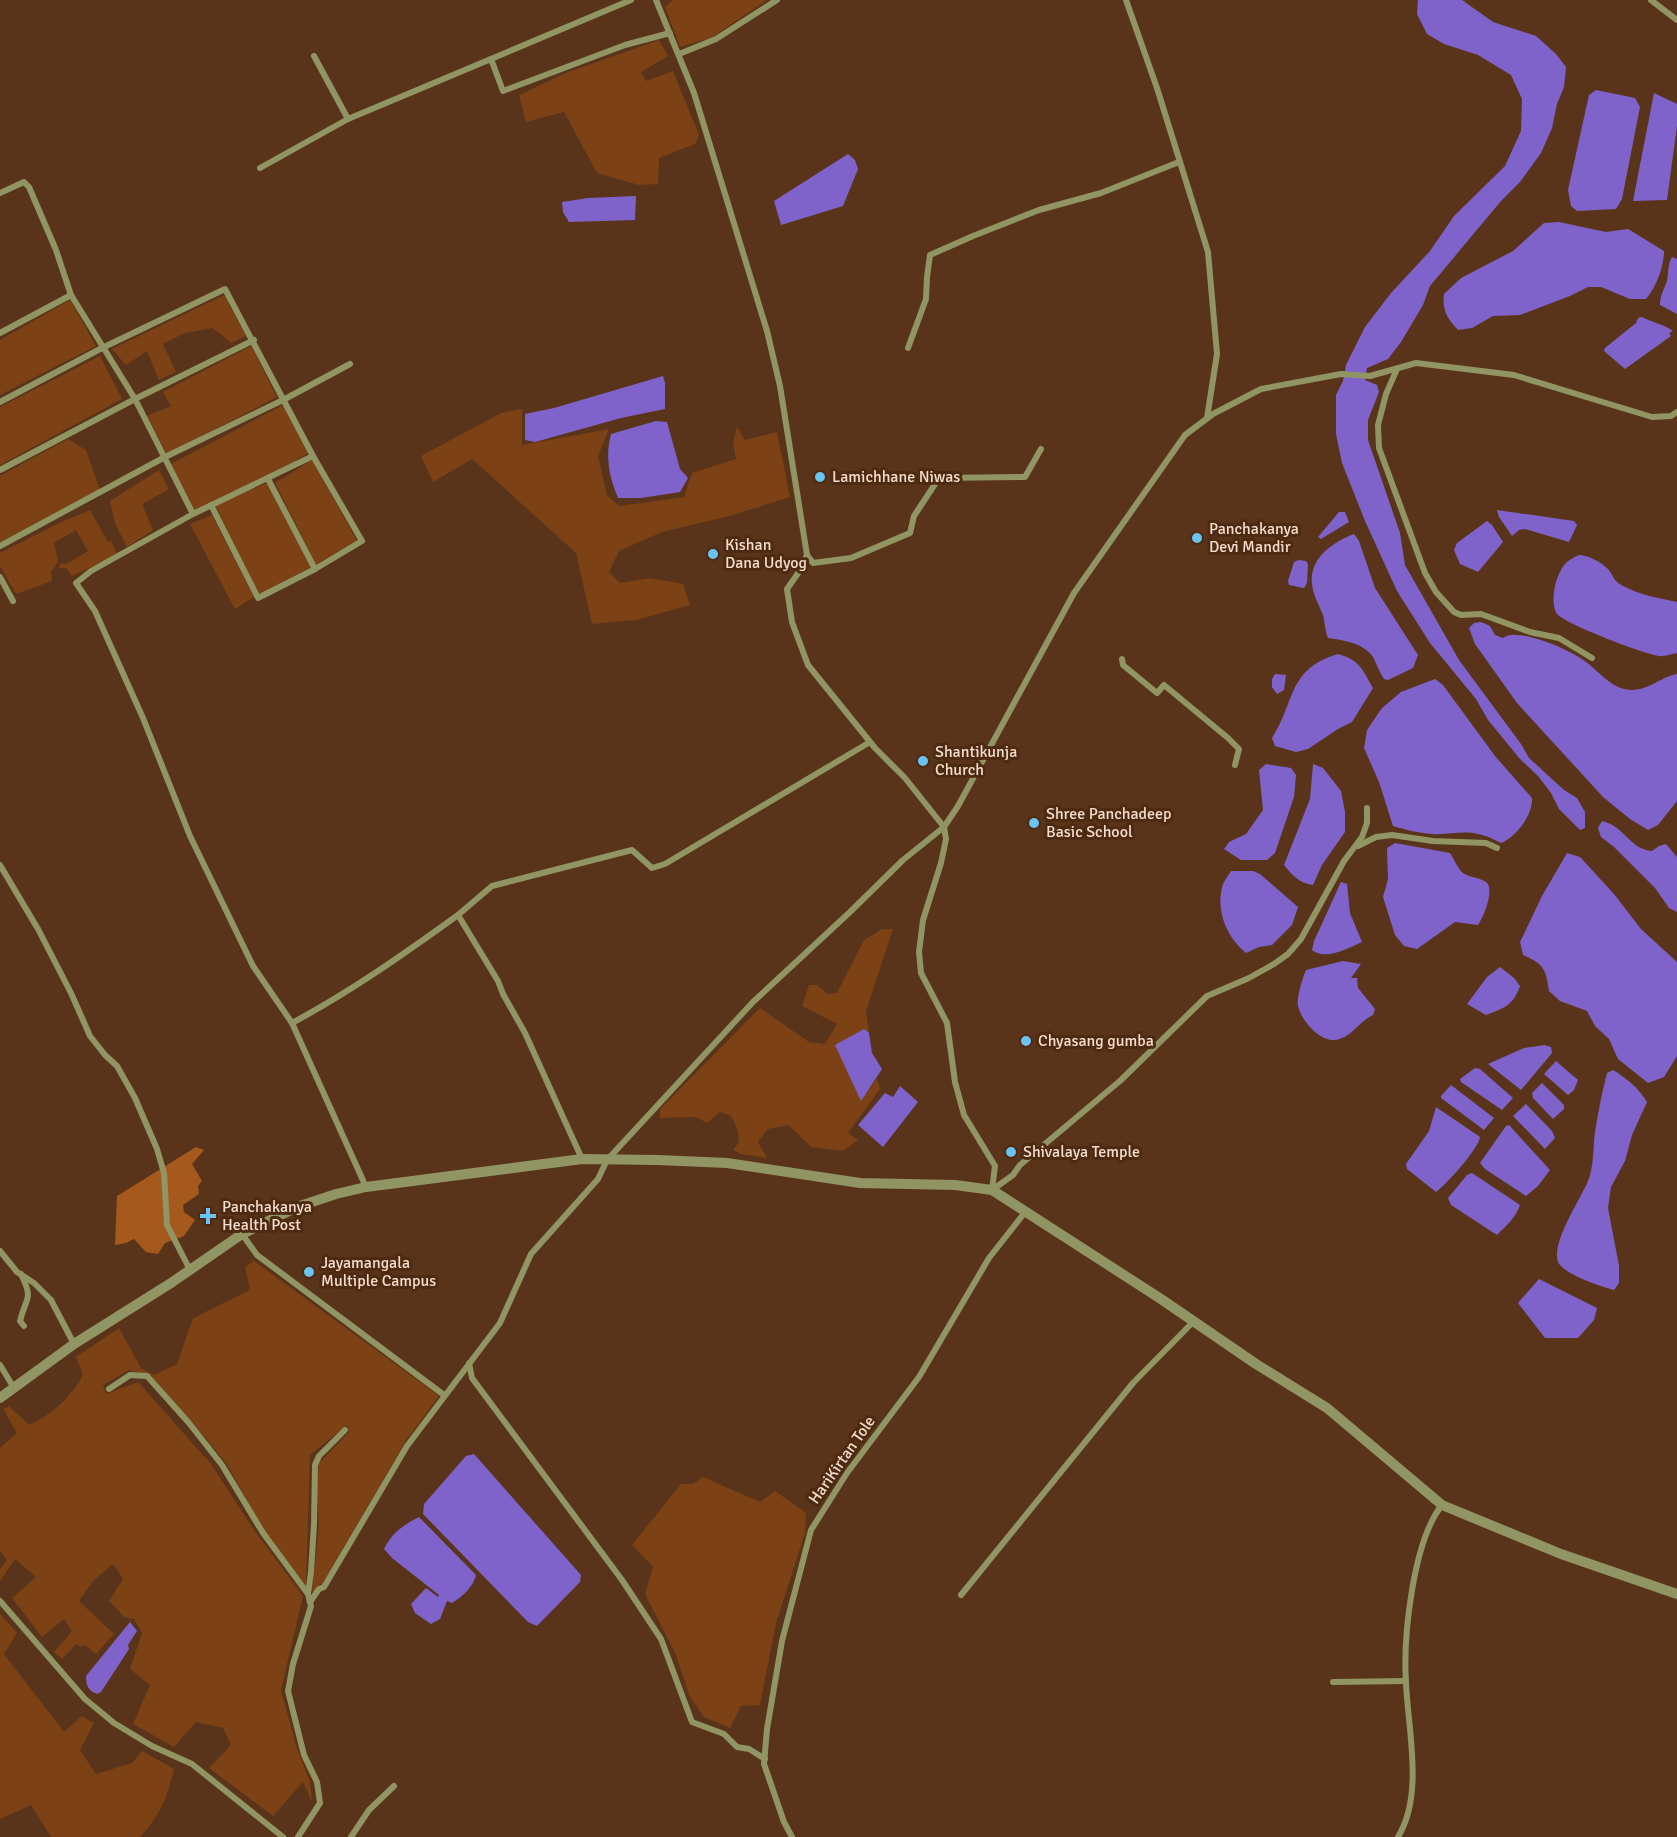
<svg xmlns="http://www.w3.org/2000/svg" width="1677" height="1837" viewBox="0 0 1677 1837" font-family="Signika,sans-serif">
<style>
.green{fill:#7c4115}
.forest{fill:#a6591d}
.water{fill:#7f63cb}
.lines{fill:none;stroke-linecap:round;stroke-linejoin:round}
.minor{stroke:#909563;stroke-width:6}
.tertiary{stroke:#909563;stroke-width:10}
.poi-dot{fill:#6bc3f2;stroke:#4d2a10;stroke-width:2}
.labels{text-anchor:middle;dominant-baseline:central;stroke-width:6;stroke-linejoin:round;paint-order:stroke}
.poi-label{font-size:16px;fill:#f4dcce;stroke:#4d2a10;text-anchor:start}
.street-label{font-size:16px;fill:#f4dcce;stroke:#4d2a10}
</style>
<rect width="100%" height="100%" fill="#59341b"/>
<g class="green">
<path d="M 673,0 L 767,0 L 711,38 L 680,47 L 665,7 Z"/>
<path d="M 659,40 L 668,56 L 641,72 L 646,81 L 673,71 L 699,135 L 695,144 L 659,158 L 658,184 L 639,185 L 597,173 L 564,112 L 526,122 L 519,95 L 566,73 Z"/>
<path d="M 224,295 L 246,336 L 231,343 L 213,328 L 185,333 L 163,344 L 176,372 L 159,380 L 147,351 L 126,365 L 112,349 Z"/>
<path d="M 70,300 L 96,346 L 0,395 L 0,340 Z"/>
<path d="M 251,346 L 277,397 L 167,454 L 147,416 L 171,406 L 163,392 Z"/>
<path d="M 100,356 L 122,399 L 0,465 L 0,407 Z"/>
<path d="M 283,405 L 308,453 L 285,467 L 195,511 L 171,464 Z"/>
<path d="M 522,409 L 522,445 L 609,429 L 598,456 L 607,495 L 619,506 L 684,497 L 692,473 L 736,459 L 733,442 L 737,427 L 745,440 L 777,432 L 790,497 L 730,516 L 662,532 L 619,551 L 609,572 L 620,583 L 650,578 L 683,584 L 690,605 L 636,620 L 592,624 L 576,553 L 472,459 L 433,482 L 421,456 L 501,413 Z"/>
<path d="M 68,439 L 86,450 L 100,490 L 0,542 L 0,476 Z"/>
<path d="M 312,460 L 357,541 L 316,564 L 275,483 Z"/>
<path d="M 159,470 L 169,489 L 142,504 L 153,530 L 127,547 L 115,523 L 110,501 Z"/>
<path d="M 267,483 L 311,567 L 259,595 L 215,505 Z"/>
<path d="M 90,510 L 108,542 L 111,540 L 117,555 L 72,576 L 66,568 L 58,568 L 61,563 L 66,564 L 88,551 L 76,530 L 54,543 L 58,562 L 51,572 L 52,581 L 16,594 L 0,566 L 0,553 L 61,522 Z"/>
<path d="M 212,515 L 254,597 L 235,609 L 190,524 Z"/>
<path d="M 882,929 L 893,929 L 866,1011 L 869,1033 L 864,1030 L 836,1045 L 861,1100 L 877,1078 L 880,1089 L 848,1133 L 858,1140 L 843,1151 L 811,1147 L 789,1125 L 768,1129 L 758,1142 L 767,1158 L 741,1154 L 733,1150 L 739,1142 L 737,1128 L 731,1116 L 720,1112 L 707,1123 L 696,1117 L 660,1118 L 660,1109 L 760,1008 L 809,1042 L 825,1044 L 837,1024 L 802,1006 L 809,985 L 817,985 L 828,994 L 837,993 L 864,940 Z"/>
<path d="M 254,1261 L 439,1396 L 407,1439 L 322,1584 L 320,1584 L 312,1594 L 319,1526 L 317,1489 L 319,1463 L 349,1432 L 347,1425 L 310,1455 L 306,1586 L 266,1534 L 226,1463 L 194,1424 L 151,1376 L 129,1370 L 103,1385 L 106,1394 L 138,1382 L 211,1464 L 254,1530 L 303,1596 L 281,1690 L 297,1749 L 310,1781 L 312,1802 L 303,1782 L 273,1816 L 209,1768 L 231,1745 L 223,1728 L 196,1722 L 174,1747 L 133,1724 L 150,1685 L 130,1669 L 142,1633 L 134,1619 L 124,1617 L 109,1601 L 123,1579 L 113,1564 L 93,1581 L 79,1601 L 114,1634 L 96,1654 L 85,1645 L 81,1647 L 76,1644 L 62,1659 L 54,1652 L 72,1631 L 64,1619 L 42,1637 L 12,1598 L 36,1577 L 15,1559 L 0,1581 L 0,1569 L 7,1560 L 0,1551 L 0,1448 L 17,1433 L 3,1409 L 9,1406 L 29,1425 C 52,1415 71,1397 83,1375 L 76,1357 L 119,1328 L 141,1368 L 154,1375 L 177,1364 L 193,1318 L 250,1290 L 245,1267 Z"/>
<path d="M 703,1477 L 760,1502 L 775,1491 L 806,1513 L 805,1533 L 776,1623 L 760,1705 L 741,1706 L 730,1728 L 704,1717 L 690,1697 L 676,1655 L 645,1594 L 653,1567 L 632,1545 L 681,1484 L 693,1484 Z"/>
<path d="M 0,1614 L 17,1633 L 4,1654 L 64,1732 L 82,1716 L 94,1723 L 80,1750 L 96,1774 L 132,1763 L 142,1751 L 174,1769 C 167,1797 161,1815 140,1837 L 51,1837 L 31,1805 L 0,1819 Z"/>
</g>
<path class="forest" d="M 196,1147 L 204,1150 L 192,1164 L 202,1181 L 198,1186 L 199,1194 L 183,1205 L 184,1212 L 195,1220 L 184,1236 L 165,1243 L 158,1254 L 146,1252 L 134,1239 L 126,1243 L 115,1245 L 117,1196 Z"/>
<g class="water">
<path d="M 1418,0 L 1462,0 L 1493,22 L 1536,36 L 1556,54 L 1566,67 L 1564,87 L 1557,104 L 1552,128 L 1541,153 L 1520,182 L 1501,201 L 1430,286 L 1423,305 L 1401,342 L 1388,359 L 1367,368 L 1365,380 L 1377,385 L 1379,392 L 1368,420 L 1368,440 L 1400,533 L 1405,565 L 1459,660 L 1521,744 L 1529,758 L 1564,790 L 1577,798 L 1585,812 L 1585,828 L 1580,830 L 1559,809 L 1551,793 L 1538,776 L 1520,759 L 1488,720 L 1476,699 L 1430,643 L 1397,591 L 1365,521 L 1342,463 L 1336,434 L 1336,395 L 1343,381 L 1346,365 L 1365,327 L 1391,293 L 1430,251 L 1454,216 L 1505,166 L 1521,131 L 1522,99 L 1511,75 L 1478,55 L 1444,44 L 1427,34 L 1417,14 Z"/>
<path d="M 1596,90 L 1635,98 L 1640,107 L 1622,199 L 1616,209 L 1577,211 L 1571,206 L 1568,190 L 1589,95 Z"/>
<path d="M 1654,93 L 1677,104 L 1677,126 L 1667,200 L 1633,201 Z"/>
<path d="M 848,154 L 855,160 L 858,169 L 843,206 L 781,225 L 774,201 Z"/>
<path d="M 636,196 L 635,220 L 569,222 L 563,212 L 562,202 L 588,198 Z"/>
<path d="M 1559,222 L 1606,232 L 1628,229 L 1664,251 C 1664,267 1656,287 1646,299 L 1630,299 L 1601,287 L 1588,287 L 1570,296 L 1520,315 L 1493,316 L 1472,328 L 1458,330 C 1447,318 1442,310 1444,294 L 1461,278 L 1513,251 L 1544,223 Z"/>
<path d="M 1672,257 L 1677,259 L 1677,314 L 1660,305 C 1660,295 1664,290 1667,281 C 1669,272 1667,266 1672,257 Z"/>
<path d="M 1642,317 C 1651,322 1666,325 1673,331 L 1669,333 L 1671,336 L 1625,369 L 1604,351 L 1605,348 L 1636,323 L 1638,318 Z"/>
<path d="M 663,376 L 665,383 L 665,409 L 621,418 L 535,442 L 525,440 L 525,414 L 554,408 Z"/>
<path d="M 656,421 L 667,422 L 680,469 L 688,478 L 680,492 L 641,498 L 618,498 C 609,477 605,456 611,434 Z"/>
<path d="M 1497,510 L 1574,521 L 1577,525 L 1569,542 L 1525,529 L 1519,530 L 1512,536 L 1499,517 Z"/>
<path d="M 1339,512 L 1345,512 L 1349,522 L 1321,539 L 1318,537 Z"/>
<path d="M 1487,521 L 1492,525 L 1503,542 L 1478,572 L 1460,564 L 1454,550 L 1457,543 Z"/>
<path d="M 1354,534 L 1359,541 L 1375,588 L 1418,655 L 1413,668 L 1388,680 L 1384,679 C 1379,672 1377,664 1373,657 C 1364,643 1342,640 1328,638 C 1325,631 1325,623 1323,615 C 1319,605 1313,595 1312,584 C 1309,558 1333,542 1354,534 Z"/>
<path d="M 1579,555 C 1588,555 1601,562 1608,569 C 1614,576 1612,580 1623,586 C 1640,595 1658,598 1677,602 L 1677,653 C 1671,654 1664,657 1659,656 C 1644,654 1565,624 1557,614 C 1549,601 1556,572 1567,562 C 1570,559 1575,557 1579,555 Z"/>
<path d="M 1299,560 L 1306,561 L 1308,564 L 1307,583 L 1304,588 L 1289,585 L 1288,581 L 1294,562 Z"/>
<path d="M 1481,622 L 1490,626 L 1495,635 L 1503,638 C 1510,633 1517,635 1526,636 C 1547,641 1568,649 1586,662 C 1597,670 1610,686 1624,689 C 1646,694 1659,677 1677,674 L 1677,801 L 1658,825 L 1648,830 L 1630,819 L 1603,797 L 1517,703 L 1475,644 L 1469,628 L 1474,623 Z"/>
<path d="M 1338,654 C 1360,660 1362,669 1373,688 L 1352,722 L 1338,729 L 1308,749 L 1296,752 L 1275,746 L 1272,738 C 1296,701 1287,669 1338,654 Z"/>
<path d="M 1275,674 L 1286,675 L 1284,690 L 1277,694 L 1272,687 L 1272,679 Z"/>
<path d="M 1435,679 L 1443,685 L 1495,756 L 1532,798 C 1533,815 1516,837 1501,843 C 1476,830 1468,832 1441,834 C 1425,835 1407,830 1393,826 L 1379,782 L 1364,748 L 1367,730 L 1382,708 L 1401,692 Z"/>
<path d="M 1266,764 L 1291,768 L 1296,775 L 1294,797 L 1275,853 L 1267,860 L 1241,860 L 1224,849 L 1229,842 L 1246,834 L 1263,810 L 1259,770 Z"/>
<path d="M 1313,764 L 1323,768 L 1341,791 L 1345,812 L 1345,832 L 1322,865 L 1313,885 C 1299,883 1292,875 1284,865 L 1310,799 Z"/>
<path d="M 1602,821 C 1625,826 1629,849 1652,851 L 1659,846 L 1666,844 L 1677,857 L 1677,912 L 1669,908 L 1655,888 L 1614,847 L 1601,837 L 1598,828 Z"/>
<path d="M 1395,843 L 1450,853 C 1454,859 1458,869 1463,873 C 1470,878 1479,877 1486,882 C 1495,888 1484,917 1478,925 L 1455,922 L 1417,949 L 1404,946 L 1395,935 L 1383,897 L 1388,879 L 1387,848 Z"/>
<path d="M 1567,853 L 1580,857 L 1614,894 L 1641,929 L 1677,962 L 1677,1056 L 1664,1077 L 1648,1083 L 1618,1059 L 1609,1039 L 1595,1026 L 1587,1011 L 1560,1001 L 1549,991 C 1546,969 1544,964 1523,955 L 1520,942 L 1542,896 Z"/>
<path d="M 1231,871 L 1253,871 L 1260,874 L 1298,907 L 1292,925 L 1272,945 L 1259,947 L 1246,953 C 1227,938 1216,911 1222,888 C 1223,882 1228,876 1231,871 Z"/>
<path d="M 1341,882 L 1347,884 L 1350,913 L 1362,942 C 1349,948 1325,961 1312,950 L 1314,941 Z"/>
<path d="M 1343,961 L 1361,964 L 1351,978 L 1357,978 L 1358,988 L 1375,1009 L 1373,1015 C 1358,1022 1351,1039 1334,1040 C 1319,1041 1301,1020 1298,1006 C 1296,999 1303,977 1306,970 Z"/>
<path d="M 1500,967 L 1514,978 L 1520,986 C 1513,1006 1504,1008 1486,1015 L 1467,1004 L 1487,977 Z"/>
<path d="M 864,1029 L 869,1033 L 872,1053 L 882,1069 L 861,1101 L 835,1045 Z"/>
<path d="M 1545,1045 L 1551,1047 L 1552,1053 L 1521,1090 L 1488,1064 L 1524,1048 Z"/>
<path d="M 1556,1061 L 1578,1080 L 1574,1090 L 1568,1095 L 1544,1074 Z"/>
<path d="M 1475,1068 L 1480,1069 L 1513,1098 L 1502,1110 L 1461,1082 L 1460,1079 Z"/>
<path d="M 1613,1070 C 1626,1078 1639,1088 1647,1102 L 1632,1135 L 1625,1161 L 1611,1187 L 1608,1208 L 1619,1266 L 1619,1283 L 1614,1290 C 1602,1287 1563,1274 1558,1262 C 1551,1243 1580,1200 1588,1181 C 1594,1167 1593,1147 1595,1132 C 1598,1112 1602,1093 1607,1073 Z"/>
<path d="M 1542,1083 L 1564,1105 L 1564,1109 L 1553,1119 L 1533,1098 L 1532,1093 Z"/>
<path d="M 1451,1085 L 1494,1118 L 1484,1130 L 1441,1098 L 1441,1096 Z"/>
<path d="M 900,1086 L 918,1102 L 883,1147 L 858,1125 L 885,1093 L 893,1097 Z"/>
<path d="M 1526,1104 L 1552,1131 L 1555,1138 L 1545,1149 L 1513,1116 Z"/>
<path d="M 1436,1107 L 1480,1137 C 1479,1148 1446,1185 1436,1192 L 1407,1169 L 1406,1164 L 1429,1131 Z"/>
<path d="M 1509,1125 L 1550,1170 L 1538,1186 L 1526,1196 L 1485,1169 L 1480,1163 L 1506,1126 Z"/>
<path d="M 1472,1173 L 1520,1205 C 1516,1217 1506,1226 1497,1235 L 1451,1205 L 1448,1198 L 1467,1175 Z"/>
<path d="M 1539,1279 L 1597,1308 L 1594,1320 L 1578,1338 L 1545,1338 L 1518,1303 Z"/>
<path d="M 474,1454 L 581,1575 L 580,1582 L 537,1626 L 528,1622 L 423,1514 L 424,1504 L 466,1456 Z"/>
<path d="M 419,1517 L 476,1575 C 474,1586 462,1597 452,1603 L 447,1601 L 440,1619 L 431,1624 L 415,1613 L 411,1604 L 426,1588 L 438,1597 L 439,1595 L 392,1558 L 384,1549 C 392,1533 403,1525 419,1517 Z"/>
<path d="M 130,1622 L 137,1631 L 128,1645 L 129,1649 L 101,1692 L 97,1694 C 88,1690 86,1686 86,1676 Z"/>
</g>
<g class="lines">
<g class="minor">
<path d="M 1126,0 L 1157,88 L 1208,252 L 1217,354 L 1207,418"/>
<path d="M 1651,0 L 1677,20"/>
<path d="M 679,54 L 716,39 L 777,0"/>
<path d="M 314,56 L 348,119 L 631,0"/>
<path d="M 491,59 L 503,91 L 625,45 L 670,33"/>
<path d="M 260,168 L 348,119"/>
<path d="M 0,193 L 24,182 L 29,187 L 56,250 L 71,295 L 135,399 L 193,514 L 91,571 L 76,583 L 95,611 L 143,718 L 190,836 L 253,966 L 292,1023"/>
<path d="M 0,333 L 71,295"/>
<path d="M 908,348 L 926,299 L 927,277 L 930,255 L 973,236 L 1039,210 L 1101,193 L 1179,162"/>
<path d="M 1397,369 L 1386,394 L 1378,425 L 1379,448 L 1425,573 L 1436,592 L 1454,612 L 1461,615 L 1481,614 L 1530,632 L 1559,638 L 1592,658"/>
<path d="M 0,402 L 102,348 L 225,289 L 313,456 L 362,541 L 315,569 L 258,598 L 211,505"/>
<path d="M 0,470 L 135,399 L 254,340"/>
<path d="M 268,479 L 315,569"/>
<path d="M 193,514 L 313,456"/>
<path d="M 0,546 L 165,457 L 283,400 L 350,364"/>
<path d="M 807,555 L 813,563 L 851,558 L 910,533 L 914,516 L 939,478 L 1025,477 L 1041,449"/>
<path d="M 0,577 L 13,601"/>
<path d="M 1122,659 L 1123,665 L 1157,693 L 1164,685 L 1228,738 L 1239,749 L 1235,765"/>
<path d="M 1358,846 L 1376,837 L 1392,835 L 1433,841 L 1486,843 L 1497,848"/>
<path d="M 0,865 L 38,929 L 71,993 L 90,1036 L 105,1055 L 117,1066 L 135,1098 L 157,1149 L 164,1173 L 167,1225 L 190,1270"/>
<path d="M 582,1159 L 525,1033 L 503,994 L 498,981 L 458,915 L 492,886 L 632,850 L 652,868 L 665,864 L 870,742"/>
<path d="M 366,1187 L 292,1023 C 350,992 404,954 458,915"/>
<path d="M 992,1190 L 995,1166 L 964,1115 L 955,1082 L 947,1023 L 921,973 L 919,952 L 923,920 L 941,863 L 946,839 L 944,827 L 958,806 L 1074,593 L 1185,435 L 1213,414 L 1261,389 L 1341,374 L 1370,376 L 1416,363 L 1514,375 L 1652,417 L 1671,416 L 1677,412"/>
<path d="M 992,1190 L 1013,1175 L 1020,1165 L 1121,1080 L 1207,996 L 1249,978 L 1274,964 L 1288,954 L 1301,939 L 1344,861 L 1362,837 L 1367,823 L 1367,808"/>
<path d="M 242,1234 L 257,1255 L 444,1395"/>
<path d="M 0,1251 L 17,1272 L 34,1283 L 51,1300 L 74,1344"/>
<path d="M 21,1274 C 34,1301 26,1296 20,1321 L 24,1326"/>
<path d="M 469,1363 L 472,1378 L 622,1580 L 661,1639 L 692,1722 L 724,1734 L 737,1747 L 749,1749 L 765,1759"/>
<path d="M 0,1365 L 14,1388"/>
<path d="M 109,1389 L 130,1375 L 147,1376 L 189,1423 L 222,1465 L 263,1533 L 308,1594 L 311,1606 L 293,1664 L 288,1691 L 304,1755 L 317,1782 L 320,1803 L 298,1837"/>
<path d="M 308,1594 L 311,1572 L 314,1524 L 315,1465 L 319,1456 L 345,1430"/>
<path d="M 961,1595 L 1133,1383 L 1194,1321"/>
<path d="M 0,1601 L 85,1699 L 114,1723 L 152,1746 L 192,1764 L 283,1837"/>
<path d="M 310,1602 L 319,1589 L 324,1587 L 407,1446 L 500,1323 L 531,1254 L 598,1179 L 607,1160 L 753,1002 L 850,912 L 903,860 L 944,827 L 905,778 L 875,748 L 808,665 L 792,622 L 787,589 L 801,569 L 807,555 L 780,386 L 767,331 L 694,93 L 656,0"/>
<path d="M 1333,1682 L 1406,1681"/>
<path d="M 351,1837 L 369,1810 L 394,1786"/>
<path d="M 792,1837 L 784,1822 L 764,1764 L 767,1729 L 782,1641 L 811,1530 L 847,1473 L 919,1377 L 989,1258 L 1026,1211"/>
<path d="M 1398,1837 C 1424,1795 1408,1730 1406,1683 C 1403,1637 1413,1541 1442,1505"/>
</g>
<path class="tertiary" d="M 0,1398 L 74,1344 L 171,1283 L 242,1234 L 297,1207 L 336,1194 L 366,1187 L 582,1159 L 658,1160 L 727,1163 L 860,1183 L 955,1185 L 992,1190 L 1161,1299 L 1256,1364 L 1327,1408 L 1442,1505 L 1561,1554 L 1677,1594"/>
</g>
<g class="poi-dot">
<circle cx="820" cy="477" r="6"/>
<circle cx="1197" cy="538" r="6"/>
<circle cx="713" cy="554" r="6"/>
<circle cx="923" cy="761" r="6"/>
<circle cx="1034" cy="823" r="6"/>
<circle cx="1026" cy="1041" r="6"/>
<circle cx="1011" cy="1152" r="6"/>
<path d="M205 1207h6v6h6v6h-6v6h-6v-6h-6v-6h6z"/>
<circle cx="309" cy="1272" r="6"/>
</g>
<g class="labels">
<g class="poi-label">
<text x="832" y="477">Lamichhane Niwas</text>
<text x="1209" y="529">Panchakanya<tspan x="1209" dy="18">Devi Mandir</tspan></text>
<text x="725" y="545">Kishan<tspan x="725" dy="18">Dana Udyog</tspan></text>
<text x="935" y="752">Shantikunja<tspan x="935" dy="18">Church</tspan></text>
<text x="1046" y="814">Shree Panchadeep<tspan x="1046" dy="18">Basic School</tspan></text>
<text x="1038" y="1041">Chyasang gumba</text>
<text x="1023" y="1152">Shivalaya Temple</text>
<text x="222" y="1207">Panchakanya<tspan x="222" dy="18">Health Post</tspan></text>
<text x="321" y="1263">Jayamangala<tspan x="321" dy="18">Multiple Campus</tspan></text>
</g>
<g class="street-label">
<text transform="translate(842 1460) rotate(-55)">HariKirtan Tole</text>
</g>
</g>
</svg>
